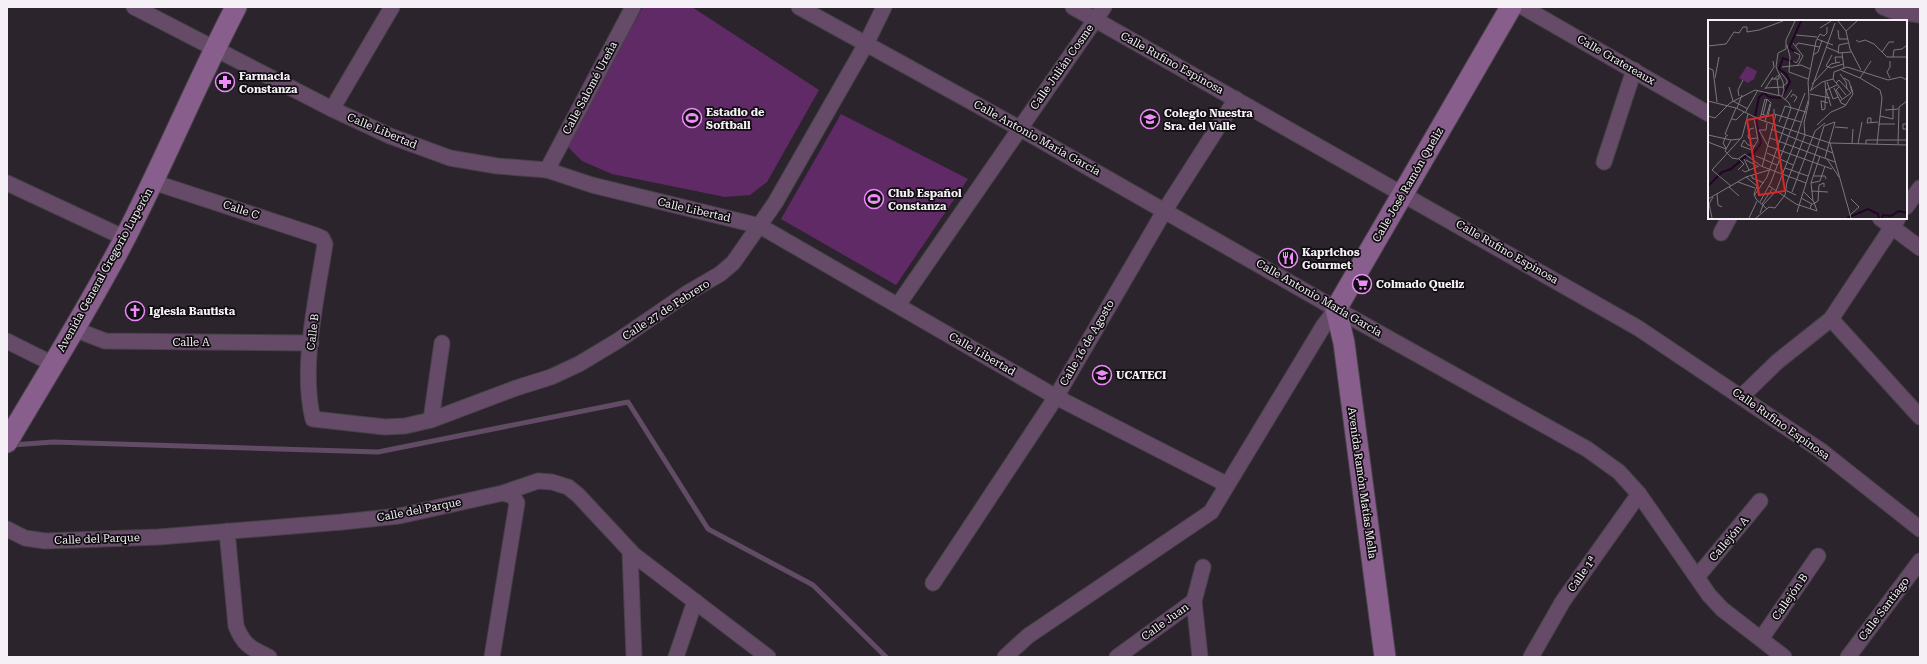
<svg xmlns="http://www.w3.org/2000/svg" width="1927" height="664" viewBox="0 0 1927 664" font-family="'Roboto Serif',serif">
<style>
.green{fill:#602a67}
.lines{fill:none;stroke-linecap:round;stroke-linejoin:round}
.stream{stroke:#624b65;stroke-width:5}
.street-casing{stroke:#474148;stroke-width:17}
.secondary-casing{stroke:#474148;stroke-width:23}
.street{stroke:#654b68;stroke-width:15}
.secondary{stroke:#885e8d;stroke-width:21}
.labels{text-anchor:middle;dominant-baseline:central;stroke-width:3.5;stroke-linejoin:round;paint-order:stroke}
.street-label{font-size:11px;fill:#f5f0f6;stroke:#110e12}
.poi-label{font-size:11px;font-weight:bold;fill:#f5f0f6;stroke:#110e12;text-anchor:start}
.inset-river{fill:none;stroke:#230427;stroke-width:2}
.inset-road{fill:none;stroke:#7c767d;stroke-width:1}
.view{fill:#d62828;fill-opacity:0.15;stroke:#d62828;stroke-width:2}
.inset-edge{fill:none;stroke:#f5f0f6;stroke-width:2}
</style>
<rect width="100%" height="100%" fill="#2b242c"/>
<g class="green">
<path d="M 643,7 L 692,7 L 819,90 L 767,182 L 750,195 L 725,197 L 612,174 L 582,161 L 566,145 Z"/>
<path d="M 841,114 L 968,179 L 896,285 L 781,219 Z"/>
</g>
<g class="lines">
<path class="stream" d="M 12,445 L 53,442 L 378,452 L 628,402 L 708,529 L 813,585 L 886,657"/>
<g class="street-casing">
<g id="street">
<path d="M 134,7 L 332,109 L 390,136 L 450,158 L 497,166 L 547,170 L 592,185 L 760,226 L 1056,397 L 1226,484"/>
<path d="M 799,7 L 1019,128 L 1336,309 L 1587,449 L 1619,472 L 1639,494 L 1709,595 L 1722,609 L 1784,657"/>
<path d="M 1073,7 L 1638,328 L 1820,450 L 1920,529"/>
<path d="M 1523,7 L 1709,114"/>
<path d="M 1883,7 L 1893,11 L 1920,15"/>
<path d="M 332,109 L 392,7"/>
<path d="M 1604,162 L 1634,70"/>
<path d="M 547,170 L 633,7"/>
<path d="M 153,182 L 315,235 L 322,238 L 325,244 C 317,297 300,367 313,419 L 385,427 L 405,426 L 431,420 L 516,388 L 551,377 L 579,364 L 619,340 L 689,292 L 720,274 L 733,263 L 775,203 L 866,44 L 884,7"/>
<path d="M 7,183 L 125,238"/>
<path d="M 1906,207 L 1920,188"/>
<path d="M 1880,218 L 1920,248"/>
<path d="M 1721,233 L 1729,218"/>
<path d="M 898,305 L 1104,7"/>
<path d="M 1831,319 L 1920,417"/>
<path d="M 74,329 L 105,341 L 311,343"/>
<path d="M 7,341 L 53,364"/>
<path d="M 1741,397 L 1777,362 L 1831,319 L 1898,218"/>
<path d="M 431,420 L 442,343"/>
<path d="M 7,529 L 25,538 L 45,541 L 159,537 L 342,522 L 399,516 L 503,493 L 538,481 L 552,482 L 568,487 L 578,495 L 634,555 L 768,657"/>
<path d="M 227,531 L 236,626 C 244,646 251,648 269,657"/>
<path d="M 630,551 L 634,657"/>
<path d="M 1697,577 L 1760,501"/>
<path d="M 933,583 L 1056,397 L 1165,210 L 1236,99"/>
<path d="M 1761,639 L 1818,556"/>
<path d="M 492,657 L 517,503 L 513,496 L 503,493"/>
<path d="M 676,657 L 695,601"/>
<path d="M 1005,657 L 1028,636 L 1211,512 L 1324,325 L 1336,309"/>
<path d="M 1117,657 L 1194,601"/>
<path d="M 1200,657 L 1194,601 L 1203,567"/>
<path d="M 1531,657 L 1563,601 L 1639,494"/>
<path d="M 1848,657 L 1920,561"/>
</g>
</g>
<g class="secondary-casing">
<g id="secondary">
<path d="M 7,442 C 47,374 90,306 126,236 C 165,160 197,82 236,7"/>
<path d="M 1385,657 L 1344,343 L 1336,309 L 1511,7"/>
</g>
</g>
<use href="#street" class="street"/>
<use href="#secondary" class="secondary"/>
</g>
<defs>
<g id="pharmacy-ring" transform="scale(1)"><circle r="9.5" fill="#110e12" stroke="#ed8cf9" stroke-width="1.5"/><path d="M-2-6h4v4h4v4h-4v4h-4v-4h-4v-4h4Z" fill="#ed8cf9"/></g>
<g id="stadium-ring" transform="scale(1)"><circle r="9.5" fill="#110e12" stroke="#ed8cf9" stroke-width="1.5"/><path d="M0-5a6.5 5 0 1 0 0 10a6.5 5 0 1 0 0-10ZM-3.5-1.8h7v3.6h-7Z" fill="#ed8cf9"/></g>
<g id="school-ring" transform="scale(1)"><circle r="9.5" fill="#110e12" stroke="#ed8cf9" stroke-width="1.5"/><path d="M0-5L7-2L0 1L-7-2ZM-4 1L0 2.5L4 1V4Q0 6-4 4Z" fill="#ed8cf9"/></g>
<g id="restaurant-ring" transform="scale(1)"><circle r="9.5" fill="#110e12" stroke="#ed8cf9" stroke-width="1.5"/><path d="M-5-6h1v4h1v-4h1v4h1v-4h1v5L-1.5 .5V6h-2V.5L-5-1ZM5-6V6H3V1.5H1.5Q1.5-4 5-6Z" fill="#ed8cf9"/></g>
<g id="supermarket-ring" transform="scale(1)"><circle r="9.5" fill="#110e12" stroke="#ed8cf9" stroke-width="1.5"/><path d="M-6-5.5h2.5l.6 2H6L4.5 2H-2.5L-4.4-4H-6ZM-1.5 3.2a1.3 1.3 0 1 0 .1 0ZM3 3.2a1.3 1.3 0 1 0 .1 0Z" fill="#ed8cf9"/></g>
<g id="church-ring" transform="scale(1)"><circle r="9.5" fill="#110e12" stroke="#ed8cf9" stroke-width="1.5"/><path d="M-1.2-6h2.4v3.5h3.3v2.4h-3.3V6h-2.4V-.1h-3.3v-2.4h3.3Z" fill="#ed8cf9"/></g>
</defs>
<g fill-rule="evenodd">
<use href="#pharmacy-ring" x="225" y="82"/>
<use href="#stadium-ring" x="692" y="118"/>
<use href="#school-ring" x="1150" y="119"/>
<use href="#stadium-ring" x="874" y="199"/>
<use href="#restaurant-ring" x="1288" y="258"/>
<use href="#supermarket-ring" x="1362" y="284"/>
<use href="#church-ring" x="135" y="311"/>
<use href="#school-ring" x="1102" y="375"/>
</g>
<g class="labels">
<g class="street-label">
<text transform="translate(1616 60) rotate(30)">Calle Gratereaux</text>
<text transform="translate(1172 63) rotate(29)">Calle Rufino Espinosa</text>
<text transform="translate(1062 67) rotate(-55)">Calle Julián Cosme</text>
<text transform="translate(590 88) rotate(-62)">Calle Salomé Ureña</text>
<text transform="translate(382 131) rotate(23)">Calle Libertad</text>
<text transform="translate(1037 138) rotate(29)">Calle Antonio María García</text>
<text transform="translate(1408 185) rotate(-60)">Calle José Ramón Queliz</text>
<text transform="translate(241 210) rotate(18)">Calle C</text>
<text transform="translate(694 210) rotate(13)">Calle Libertad</text>
<text transform="translate(1507 252) rotate(30)">Calle Rufino Espinosa</text>
<text transform="translate(105 270) rotate(-61)">Avenida General Gregorio Luperón</text>
<text transform="translate(1319 298) rotate(30)">Calle Antonio María García</text>
<text transform="translate(666 310) rotate(-33)">Calle 27 de Febrero</text>
<text transform="translate(313 332) rotate(-83)">Calle B</text>
<text x="191" y="342">Calle A</text>
<text transform="translate(1087 343) rotate(-60)">Calle 16 de Agosto</text>
<text transform="translate(982 354) rotate(30)">Calle Libertad</text>
<text transform="translate(1781 424) rotate(35)">Calle Rufino Espinosa</text>
<text transform="translate(1362 483) rotate(82)">Avenida Ramón Matías Mella</text>
<text transform="translate(419 510) rotate(-11)">Calle del Parque</text>
<text transform="translate(97 539) rotate(-2)">Calle del Parque</text>
<text transform="translate(1729 539) rotate(-50)">Callejón A</text>
<text transform="translate(1582 574) rotate(-55)">Calle 1ª</text>
<text transform="translate(1790 597) rotate(-55)">Callejón B</text>
<text transform="translate(1884 609) rotate(-53)">Calle Santiago</text>
<text transform="translate(1165 622) rotate(-36)">Calle Juan</text>
</g>
<g class="poi-label">
<text x="239" y="76">Farmacia<tspan x="239" dy="13">Constanza</tspan></text>
<text x="706" y="112">Estadio de<tspan x="706" dy="13">Softball</tspan></text>
<text x="1164" y="113">Colegio Nuestra<tspan x="1164" dy="13">Sra. del Valle</tspan></text>
<text x="888" y="193">Club Español<tspan x="888" dy="13">Constanza</tspan></text>
<text x="1302" y="252">Kaprichos<tspan x="1302" dy="13">Gourmet</tspan></text>
<text x="1376" y="284">Colmado Queliz</text>
<text x="149" y="311">Iglesia Bautista</text>
<text x="1116" y="375">UCATECI</text>
</g>
</g>
<g transform="translate(1708 20)">
<rect width="199" height="199" fill="#2b242c"/>
<path d="M 39,46 L 49,51 L 46,59 L 40,63 L 31,58 Z" fill="#602a67"/>
<path class="inset-river" d="M 88,32 L 81,28 L 93,1M 75,75 L 82,62 L 78,54 L 71,49 L 75,38 L 88,43M 47,96 L 51,77 L 56,73 L 61,77 L 73,78M 0,166 L 14,152 L 23,149 L 39,135 L 45,134 L 53,123 L 48,99M 139,198 L 160,189 L 170,194 L 171,198M 174,198 L 175,195 L 183,196 L 191,191 L 199,193"/>
<path class="inset-road" d="M 130,1 L 138,11 L 142,29 L 153,50M 112,8 L 123,1M 130,10 L 131,19 L 140,19M 138,11 L 149,1M 88,15 L 109,17M 109,19 L 125,25M 148,20 L 151,22 L 157,20 L 166,24 L 179,37 L 199,37M 85,23 L 95,36 L 90,45M 140,23 L 131,25 L 130,33 L 143,32M 79,25 L 82,37 L 81,52 L 100,59M 0,26 L 18,24 L 26,12 L 31,13 L 35,7 L 39,7 L 39,12 L 51,10 L 75,1M 88,26 L 90,23 L 112,27M 118,27 L 130,32M 174,32 L 181,22 L 186,22M 134,33 L 136,48M 105,35 L 110,32 L 114,20M 124,35 L 118,46 L 123,48 L 135,44M 185,37 L 186,30 L 194,29 L 199,25M 85,41 L 88,43 L 91,39 L 92,35 L 86,32M 163,41 L 152,58 L 172,70 L 174,78 L 169,124M 128,43 L 127,37 L 134,37M 74,47 L 93,45 L 102,49M 0,48 L 5,50 L 9,82M 133,50 L 152,58M 73,53 L 79,60 L 79,63 L 75,66M 132,54 L 138,62 L 139,69M 7,58 L 11,37M 136,58 L 141,61 L 144,72M 182,58 L 179,52 L 182,47 L 182,41M 63,59 L 71,59 L 71,55 L 66,59M 69,59 L 71,76M 125,59 L 138,75M 117,62 L 118,74 L 117,82 L 117,89 L 114,90 L 113,81 L 114,81 L 120,83M 119,62 L 125,79 L 130,77M 128,63 L 131,60 L 143,73M 104,64 L 123,44 L 132,42M 21,67 L 25,81 L 40,89M 53,67 L 66,47 L 65,41M 131,67 L 128,70 L 134,79M 57,68 L 76,67M 126,68 L 133,83 L 138,85M 57,69 L 65,57M 103,70 L 127,3M 102,71 L 114,62 L 125,59 L 126,52 L 139,47 L 180,60 L 193,57 L 199,60M 102,74 L 122,78M 31,76 L 30,70 L 35,60M 74,76 L 76,71 L 75,62 L 68,47 L 70,33 L 78,29 L 78,20 L 87,1M 83,77 L 85,74 L 89,77 L 86,82M 77,80 L 84,70M 0,81 L 28,88 L 53,100 L 122,123 L 199,125M 132,81 L 143,73M 123,86 L 118,70 L 129,65M 29,88 L 34,75M 66,89 L 66,94 L 93,102M 177,90 L 190,89M 37,93 L 50,70M 55,95 L 59,79M 0,96 L 7,98 L 22,83 L 47,70 L 73,76 L 81,83 L 83,88 L 59,157 L 46,176M 172,96 L 185,99 L 185,85M 24,99 L 28,100 L 36,92M 52,99 L 57,79 L 60,80 L 63,83 L 60,96 L 53,94M 57,101 L 62,84M 71,102 L 77,86 L 98,92M 163,102 L 163,98 L 160,98 L 159,103 L 170,102M 59,103 L 58,110 L 51,110 L 60,126 L 124,149M 170,104 L 187,104M 199,104 L 195,104 L 195,109 L 199,109M 109,105 L 123,92 L 137,86 L 145,74 L 143,66M 127,107 L 140,108M 46,108 L 42,109 L 40,116 L 41,119 L 49,118M 90,113 L 101,78 L 100,62 L 108,21 L 112,14 L 116,16 L 119,13 L 119,7M 90,113 L 88,119 L 125,133M 0,115 L 23,120 L 32,119M 18,116 L 15,123 L 18,128M 20,116 L 17,114 L 28,88M 62,118 L 127,142M 23,120 L 17,131 L 24,138 L 30,139 L 37,134 L 53,146 L 98,163M 36,120 L 33,126 L 44,130 L 50,120 L 46,98M 36,120 L 40,125 L 46,126M 0,122 L 18,129M 122,123 L 143,198M 144,123 L 145,109M 150,124 L 154,102M 158,124 L 158,120 L 199,120M 190,124 L 191,87 L 199,81M 59,133 L 85,145M 48,136 L 69,145M 36,139 L 41,150M 119,139 L 131,157M 38,140 L 49,146M 54,147 L 68,94M 77,148 L 100,156M 30,150 L 36,144 L 31,139M 34,150 L 37,152 L 51,146M 44,155 L 44,158 L 56,163M 106,156 L 117,156 L 118,159M 38,157 L 49,166 L 46,174 L 48,179 L 59,189M 30,162 L 47,168M 103,163 L 112,161 L 117,146M 23,166 L 4,150 L 34,117 L 40,94M 61,166 L 88,184 L 109,191 L 106,182 L 95,171M 21,167 L 31,176M 77,170 L 88,175M 103,171 L 120,172M 84,172 L 107,111 L 117,103M 9,174 L 10,185 L 14,187M 93,178 L 104,184M 0,179 L 38,157 L 61,150M 105,181 L 103,163 L 112,136M 52,182 L 63,162 L 97,73M 54,184 L 64,169M 67,188 L 77,175 L 79,162 L 97,115 L 96,103 L 101,81M 102,189 L 103,185 L 110,181 L 111,165 L 116,163 L 116,167M 89,192 L 116,106 L 127,102 L 117,138M 52,193 L 55,185 L 68,171 L 88,119 L 63,109M 142,195 L 151,187 L 143,179M 4,198 L 1,184 L 5,177M 41,198 L 49,181M 48,198 L 61,187 L 67,188"/>
<path class="view" d="M 65,95 L 77,171 L 51,175 L 39,100 Z"/>
<rect width="199" height="199" class="inset-edge"/>
</g>
<rect width="1927" height="664" fill="none" stroke="#f5f0f6" stroke-width="16"/>
</svg>
